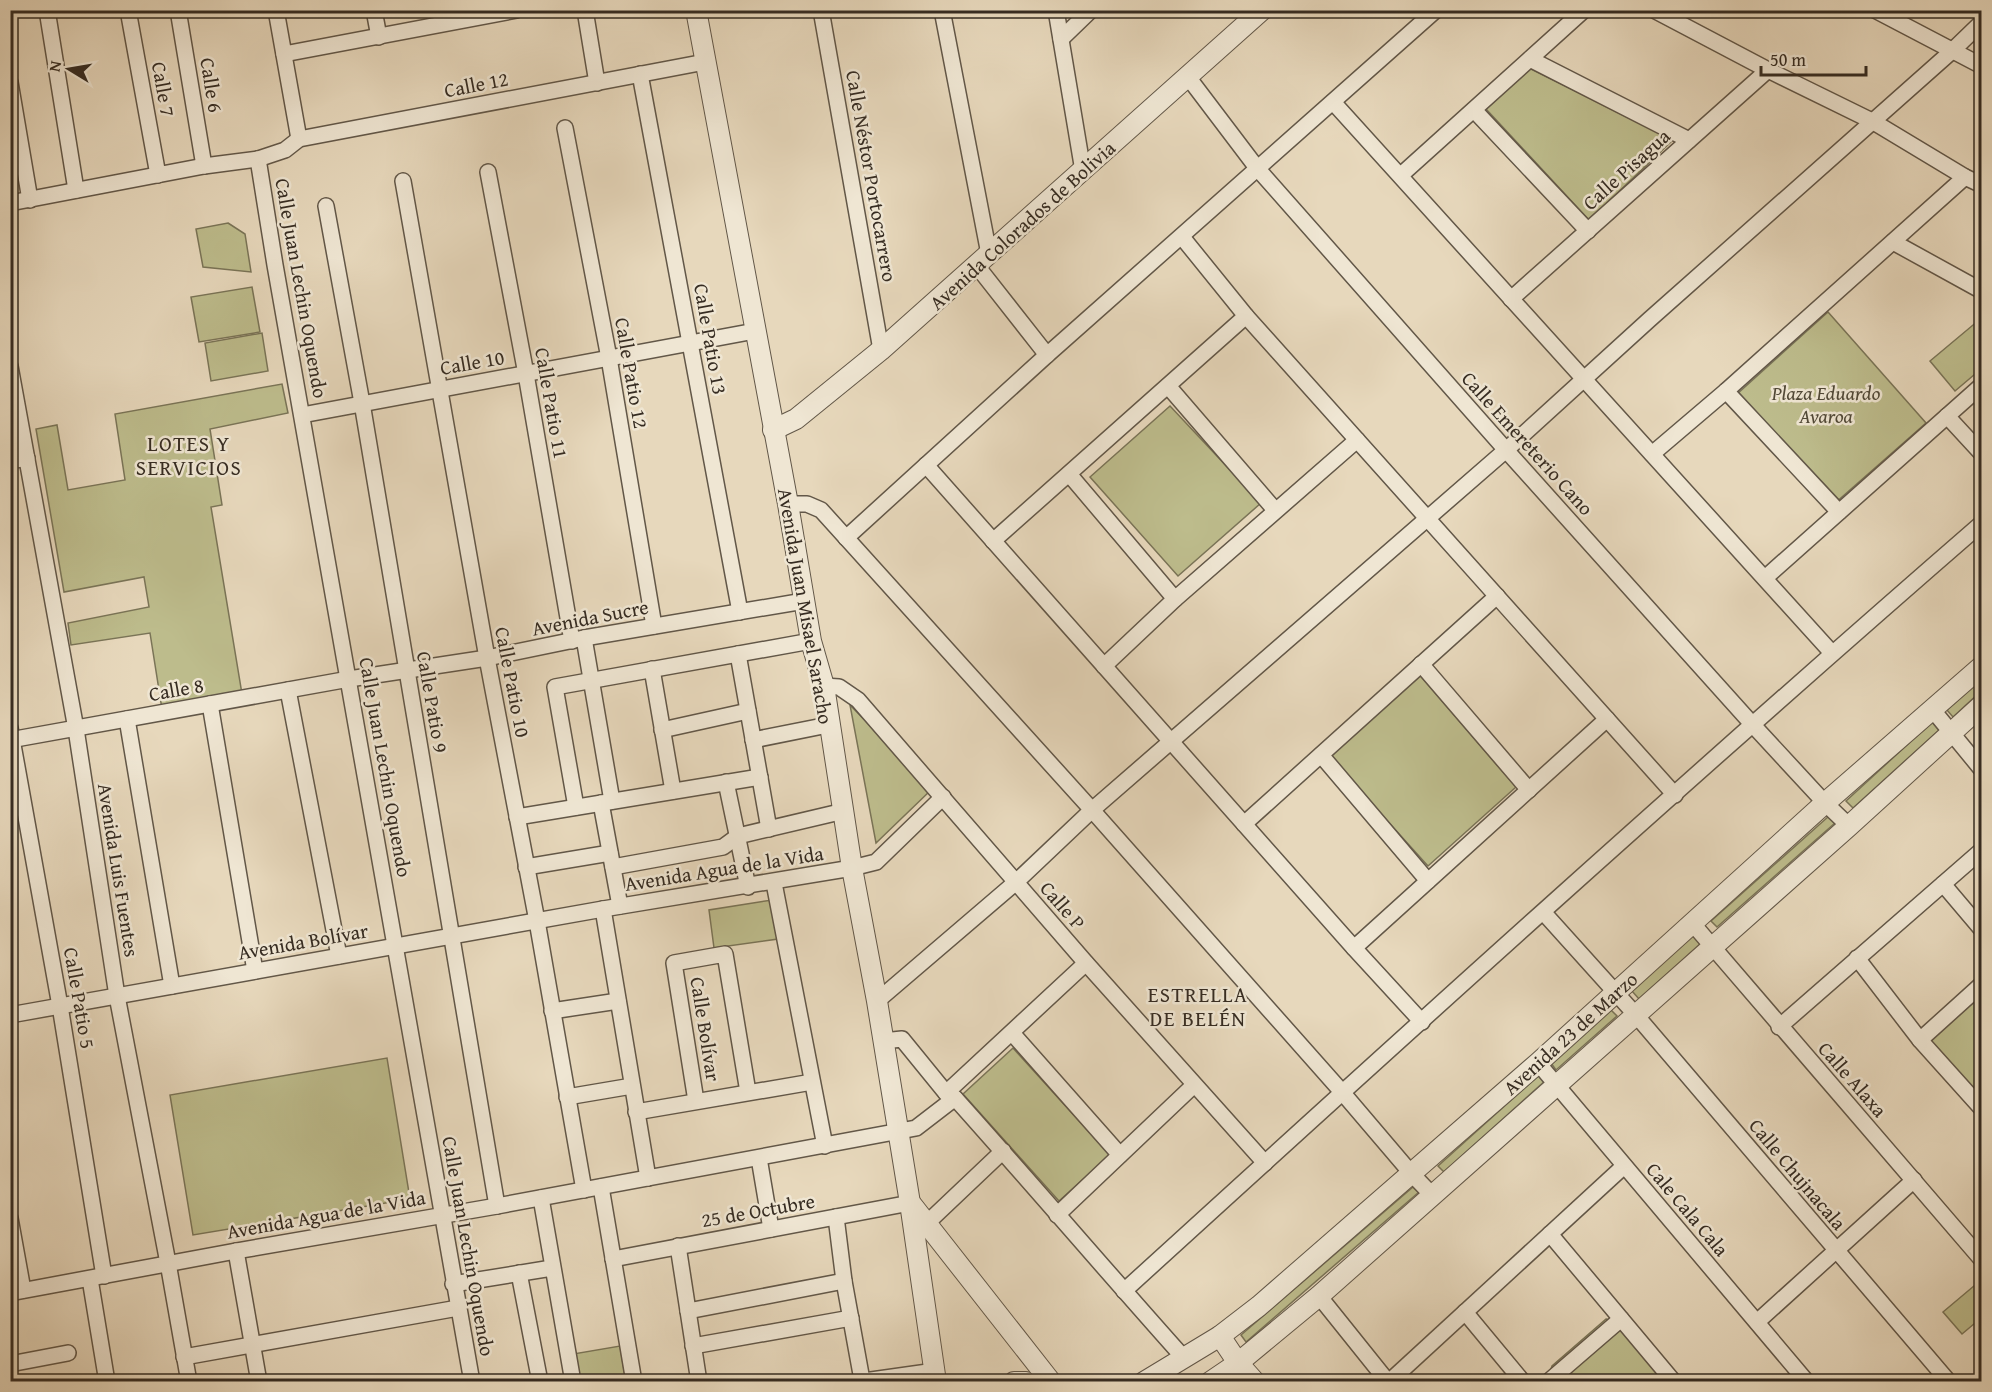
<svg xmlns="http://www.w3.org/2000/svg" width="1992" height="1392" viewBox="0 0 1992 1392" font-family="'Gentium Book Plus',serif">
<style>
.green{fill:#bdbc8c;stroke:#7a7457;stroke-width:1.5}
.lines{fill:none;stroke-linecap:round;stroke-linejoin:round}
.minor-casing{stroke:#625748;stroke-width:18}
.tertiary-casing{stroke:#625748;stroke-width:22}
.minor{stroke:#efe6d3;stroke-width:15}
.tertiary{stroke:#efe6d3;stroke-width:20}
.labels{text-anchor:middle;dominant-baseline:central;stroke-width:5;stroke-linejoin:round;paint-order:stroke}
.street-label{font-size:20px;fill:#362c22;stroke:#efe6d3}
.park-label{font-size:20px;font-style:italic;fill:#514937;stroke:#efe6d3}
.neighbourhood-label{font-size:21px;letter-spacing:1.5px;fill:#362c22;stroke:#efe6d3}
</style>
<rect width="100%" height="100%" fill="#e7d8bc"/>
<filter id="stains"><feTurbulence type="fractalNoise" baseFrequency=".00333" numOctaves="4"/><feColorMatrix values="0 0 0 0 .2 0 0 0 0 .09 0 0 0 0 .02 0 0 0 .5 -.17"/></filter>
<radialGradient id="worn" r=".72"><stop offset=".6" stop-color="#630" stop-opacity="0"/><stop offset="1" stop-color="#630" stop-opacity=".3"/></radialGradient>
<g class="green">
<path d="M 1529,68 L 1673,140 L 1589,220 L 1486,109 Z"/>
<path d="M 228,223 L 245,234 L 251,272 L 203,267 L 196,229 Z"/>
<path d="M 252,287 L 260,332 L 199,342 L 191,297 Z"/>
<path d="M 1828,312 L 1926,423 L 1834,504 L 1736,395 Z"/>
<path d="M 1979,320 L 1981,323 L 1981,369 L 1955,391 L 1930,361 Z"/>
<path d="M 262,333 L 268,371 L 211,381 L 205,343 Z"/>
<path d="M 282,384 L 288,413 L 210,429 L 222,505 L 211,507 L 242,694 L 162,709 L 150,633 L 71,645 L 68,623 L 149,607 L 144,577 L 64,592 L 36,429 L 57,425 L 68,490 L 125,480 L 115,414 Z"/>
<path d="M 1170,406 L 1261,503 L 1178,576 L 1090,477 Z"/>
<path d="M 1416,671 L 1516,787 L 1428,866 L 1326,753 Z"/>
<path d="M 1981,679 L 1981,691 L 1953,717 L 1947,710 Z"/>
<path d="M 850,705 L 932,789 L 876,843 Z"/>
<path d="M 1932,722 L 1939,730 L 1853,808 L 1846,801 Z"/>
<path d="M 1829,816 L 1835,823 L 1717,927 L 1711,921 Z"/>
<path d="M 772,900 L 778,939 L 714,948 L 709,910 Z"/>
<path d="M 1694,935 L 1701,943 L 1639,999 L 1632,991 Z"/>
<path d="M 1981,991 L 1981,1098 L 1928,1039 Z"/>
<path d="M 1611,1010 L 1617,1016 L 1556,1070 L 1551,1063 Z"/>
<path d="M 1013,1048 L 1110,1155 L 1059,1201 L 963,1094 Z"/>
<path d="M 387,1058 L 410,1199 L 193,1235 L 170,1095 Z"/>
<path d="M 1540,1074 L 1546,1080 L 1444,1172 L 1438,1166 Z"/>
<path d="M 1413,1187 L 1419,1192 L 1246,1342 L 1241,1335 Z"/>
<path d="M 1981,1280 L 1981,1318 L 1962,1334 L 1943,1312 Z"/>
<path d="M 1606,1319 L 1615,1321 L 1666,1381 L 1550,1381 L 1549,1375 L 1552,1366 Z"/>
<path d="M 620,1346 L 626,1381 L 578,1381 L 573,1354 Z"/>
</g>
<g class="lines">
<g class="minor-casing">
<g id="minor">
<path d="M 47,10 L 76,190"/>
<path d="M 128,10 L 158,175"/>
<path d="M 178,10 L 204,166"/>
<path d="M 276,10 L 299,139"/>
<path d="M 374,10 L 379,37"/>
<path d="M 585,10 L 597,83"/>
<path d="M 821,10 L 881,350"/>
<path d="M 942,10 L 989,254"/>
<path d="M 1056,10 L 1083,171"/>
<path d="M 1654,10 L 1768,70 L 1872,121 L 1965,177 L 1982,185"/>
<path d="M 1875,10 L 1982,66"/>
<path d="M 1061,39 L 1091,10"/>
<path d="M 284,54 L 517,10"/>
<path d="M 1530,59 L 1689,140"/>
<path d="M 640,74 L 740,612"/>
<path d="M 1188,77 L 1257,168 L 1506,450 L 1752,724 L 1825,803 L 1849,826"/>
<path d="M 10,82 L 30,200"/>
<path d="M 1333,102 L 1832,653"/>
<path d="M 1474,110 L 1588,231"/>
<path d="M 565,128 L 609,358 L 654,626"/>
<path d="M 258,159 L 275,265 L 472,1382"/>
<path d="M 488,172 L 526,374 L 572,641"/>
<path d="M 1401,175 L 1584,10"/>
<path d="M 403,181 L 487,658 L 537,921 L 584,1190"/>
<path d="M 10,203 L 204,166 L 258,159 L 285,150 L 299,139 L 705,62"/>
<path d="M 326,206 L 362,403 L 497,1206"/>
<path d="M 1182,237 L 1246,316 L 1675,795"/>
<path d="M 1893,242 L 1982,291"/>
<path d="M 977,266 L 1047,355"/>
<path d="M 1511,299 L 1768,70"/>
<path d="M 10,366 L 76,729 L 117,996 L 168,1263 L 189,1382"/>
<path d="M 1168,386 L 1275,510"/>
<path d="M 1726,391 L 1839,512"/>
<path d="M 302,415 L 755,331"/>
<path d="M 1947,416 L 1982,454"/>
<path d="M 1652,454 L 1726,391 L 1965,177"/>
<path d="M 10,461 L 27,458"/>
<path d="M 926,465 L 1354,948 L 1422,1022"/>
<path d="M 1069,474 L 1175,599"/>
<path d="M 788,504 L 807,504 L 821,510 L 1092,810 L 1342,1092 L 1411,1173 L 1432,1195"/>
<path d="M 846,538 L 1047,355 L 1436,10"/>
<path d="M 993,541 L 1246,316"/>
<path d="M 1765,578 L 1982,385"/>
<path d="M 584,638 L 612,801"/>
<path d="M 738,654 L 769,829"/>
<path d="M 1421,664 L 1529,790"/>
<path d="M 1104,666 L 1175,599 L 1357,440"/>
<path d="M 652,669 L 673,791"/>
<path d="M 824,686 L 839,687 L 858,700 L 1086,963 L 1265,1163"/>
<path d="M 288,690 L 339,956"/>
<path d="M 210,704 L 255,971"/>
<path d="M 1932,709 L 1982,770"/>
<path d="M 127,719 L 172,986"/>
<path d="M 10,728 L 60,1006 L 104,1276"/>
<path d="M 662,730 L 748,711"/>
<path d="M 10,740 L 349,679 L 487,658 L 584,638 L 804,601"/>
<path d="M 753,740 L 828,725"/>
<path d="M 1321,755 L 1428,881"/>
<path d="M 726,782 L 748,887"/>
<path d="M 601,803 L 620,906"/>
<path d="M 576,807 L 555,687 L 811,641"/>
<path d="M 517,817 L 760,777"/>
<path d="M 1244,824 L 1497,596"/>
<path d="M 526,867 L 610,853"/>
<path d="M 613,867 L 723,847 L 738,836 L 844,811"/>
<path d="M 774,883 L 825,1146"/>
<path d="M 1943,884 L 1982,930"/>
<path d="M 603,909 L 648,1178"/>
<path d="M 1544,913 L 1635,1014 L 1949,1382"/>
<path d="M 1693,924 L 1982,1260"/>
<path d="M 1354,948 L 1607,719"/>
<path d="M 1857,958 L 1920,1040 L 1982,1109"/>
<path d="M 877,1001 L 1016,882 L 1092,810 L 1506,450 L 1650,319 L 1952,51 L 1982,22"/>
<path d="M 552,1011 L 618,1001"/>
<path d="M 10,1015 L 603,909 L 852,868 L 876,862 L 943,797"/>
<path d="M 1779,1027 L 1982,850"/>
<path d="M 1012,1033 L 1120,1155"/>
<path d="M 1920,1040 L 1982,984"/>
<path d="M 883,1041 L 902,1039 L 946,1093 L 955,1098 C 1032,1184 1107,1272 1183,1357"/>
<path d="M 1538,1063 L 1807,1382"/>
<path d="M 946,1093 L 1086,963"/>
<path d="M 567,1097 L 632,1086"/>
<path d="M 696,1101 L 674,963 L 725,954 L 748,1092"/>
<path d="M 636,1112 L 812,1082"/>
<path d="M 759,1158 L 771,1229"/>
<path d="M 601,1187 L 634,1382"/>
<path d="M 541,1198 L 573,1382"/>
<path d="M 1057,1215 L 1194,1085"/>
<path d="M 836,1217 L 844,1281 L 862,1380"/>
<path d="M 10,1218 L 23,1290"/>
<path d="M 926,1224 L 1003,1151"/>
<path d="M 1550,1234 L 1674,1382"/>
<path d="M 678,1246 L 699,1382"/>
<path d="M 236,1251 L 259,1382"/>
<path d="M 613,1259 L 910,1203"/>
<path d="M 519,1273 L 540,1382"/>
<path d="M 90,1279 L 107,1382"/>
<path d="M 453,1284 L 552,1268"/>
<path d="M 1124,1291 C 1407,1033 1692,775 1982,523"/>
<path d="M 10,1293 L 236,1251 L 497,1206 L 916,1128 L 955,1098"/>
<path d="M 1319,1296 L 1388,1382"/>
<path d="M 688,1311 L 844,1281"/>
<path d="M 1465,1312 L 1523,1382"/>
<path d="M 1757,1322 L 1914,1180"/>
<path d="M 693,1346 L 851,1318"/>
<path d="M 184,1357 L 458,1308"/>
<path d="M 10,1364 L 68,1353"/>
<path d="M 857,1382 L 935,1371"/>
<path d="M 1389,1382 L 1624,1166"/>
<path d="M 1548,1382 L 1621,1319"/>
</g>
</g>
<g class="tertiary-casing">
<g id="tertiary">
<path d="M 696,10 L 788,504 L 811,641 L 824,686 L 852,868 L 877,1001 L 910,1203 L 936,1382"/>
<path d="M 773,430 L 796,419 L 881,350 L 1262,10"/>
<path d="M 912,1205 L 1051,1382"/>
<path d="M 1220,1336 L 1238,1363 L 1255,1382"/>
<path d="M 1014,1382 L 1026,1382"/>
<path d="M 1144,1382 L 1220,1336 L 1259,1306 L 1538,1063 L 1825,803 L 1982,666"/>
<path d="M 1210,1382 L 1238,1363 L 1319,1296 L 1849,826 L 1982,705"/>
</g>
</g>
<use href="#minor" class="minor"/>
<use href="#tertiary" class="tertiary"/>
</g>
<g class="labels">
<g class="street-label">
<text transform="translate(476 84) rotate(-11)">Calle 12</text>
<text transform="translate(212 85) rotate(81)">Calle 6</text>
<text transform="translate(164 89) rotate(80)">Calle 7</text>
<text transform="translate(1626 169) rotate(-42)">Calle Pisagua</text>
<text transform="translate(872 176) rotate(80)">Calle Néstor Portocarrero</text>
<text transform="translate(1022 225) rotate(-42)">Avenida Colorados de Bolivia</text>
<text transform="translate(302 288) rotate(80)">Calle Juan Lechin Oquendo</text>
<text transform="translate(711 339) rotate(80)">Calle Patio 13</text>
<text transform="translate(472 362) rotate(-10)">Calle 10</text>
<text transform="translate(632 373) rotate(80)">Calle Patio 12</text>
<text transform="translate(552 403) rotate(80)">Calle Patio 11</text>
<text transform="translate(1528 443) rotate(48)">Calle Emereterio Cano</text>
<text transform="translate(806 606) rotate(80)">Avenida Juan Misael Saracho</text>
<text transform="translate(590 617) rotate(-11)">Avenida Sucre</text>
<text transform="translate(513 682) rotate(79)">Calle Patio 10</text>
<text transform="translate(176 689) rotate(-10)">Calle 8</text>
<text transform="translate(433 702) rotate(80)">Calle Patio 9</text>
<text transform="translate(386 767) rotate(80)">Calle Juan Lechin Oquendo</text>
<text transform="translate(724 868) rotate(-9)">Avenida Agua de la Vida</text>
<text transform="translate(119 870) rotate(81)">Avenida Luis Fuentes</text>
<text transform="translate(1063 905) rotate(49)">Calle P</text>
<text transform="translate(303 941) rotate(-10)">Avenida Bolívar</text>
<text transform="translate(80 998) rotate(80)">Calle Patio 5</text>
<text transform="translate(706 1029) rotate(81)">Calle Bolívar</text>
<text transform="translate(1570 1033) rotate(-42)">Avenida 23 de Marzo</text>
<text transform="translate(1853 1079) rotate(49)">Calle Alaxa</text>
<text transform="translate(1798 1174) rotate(50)">Calle Chujnacala</text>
<text transform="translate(1688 1209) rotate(50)">Cale Cala Cala</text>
<text transform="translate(758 1210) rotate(-10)">25 de Octubre</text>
<text transform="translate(326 1214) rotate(-10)">Avenida Agua de la Vida</text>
<text transform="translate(469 1246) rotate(80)">Calle Juan Lechin Oquendo</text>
</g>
<g class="park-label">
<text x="1826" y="392">Plaza Eduardo<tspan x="1826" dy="23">Avaroa</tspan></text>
</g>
<g class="neighbourhood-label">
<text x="189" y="443">LOTES Y<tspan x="189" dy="24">SERVICIOS</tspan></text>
<text x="1198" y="994">ESTRELLA<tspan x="1198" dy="24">DE BELÉN</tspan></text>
</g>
</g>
<rect width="1992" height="1392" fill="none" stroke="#e7d8bc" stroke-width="36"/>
<rect x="12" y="12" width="1968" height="1368" fill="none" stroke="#362c22" stroke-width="3"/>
<rect x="18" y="18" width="1956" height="1356" fill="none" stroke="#362c22" stroke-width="1.5"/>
<g transform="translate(69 69) rotate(281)" stroke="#efe6d3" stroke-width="4.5" paint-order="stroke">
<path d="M0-4.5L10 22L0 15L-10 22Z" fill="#362c22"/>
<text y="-9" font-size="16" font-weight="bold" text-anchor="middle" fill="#362c22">N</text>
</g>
<path d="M1761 66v9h105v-9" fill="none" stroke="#362c22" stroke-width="3"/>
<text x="1770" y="66" font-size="18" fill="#362c22" stroke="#efe6d3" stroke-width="4.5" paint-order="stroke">50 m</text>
<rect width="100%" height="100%" filter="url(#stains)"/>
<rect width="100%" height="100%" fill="url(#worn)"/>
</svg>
